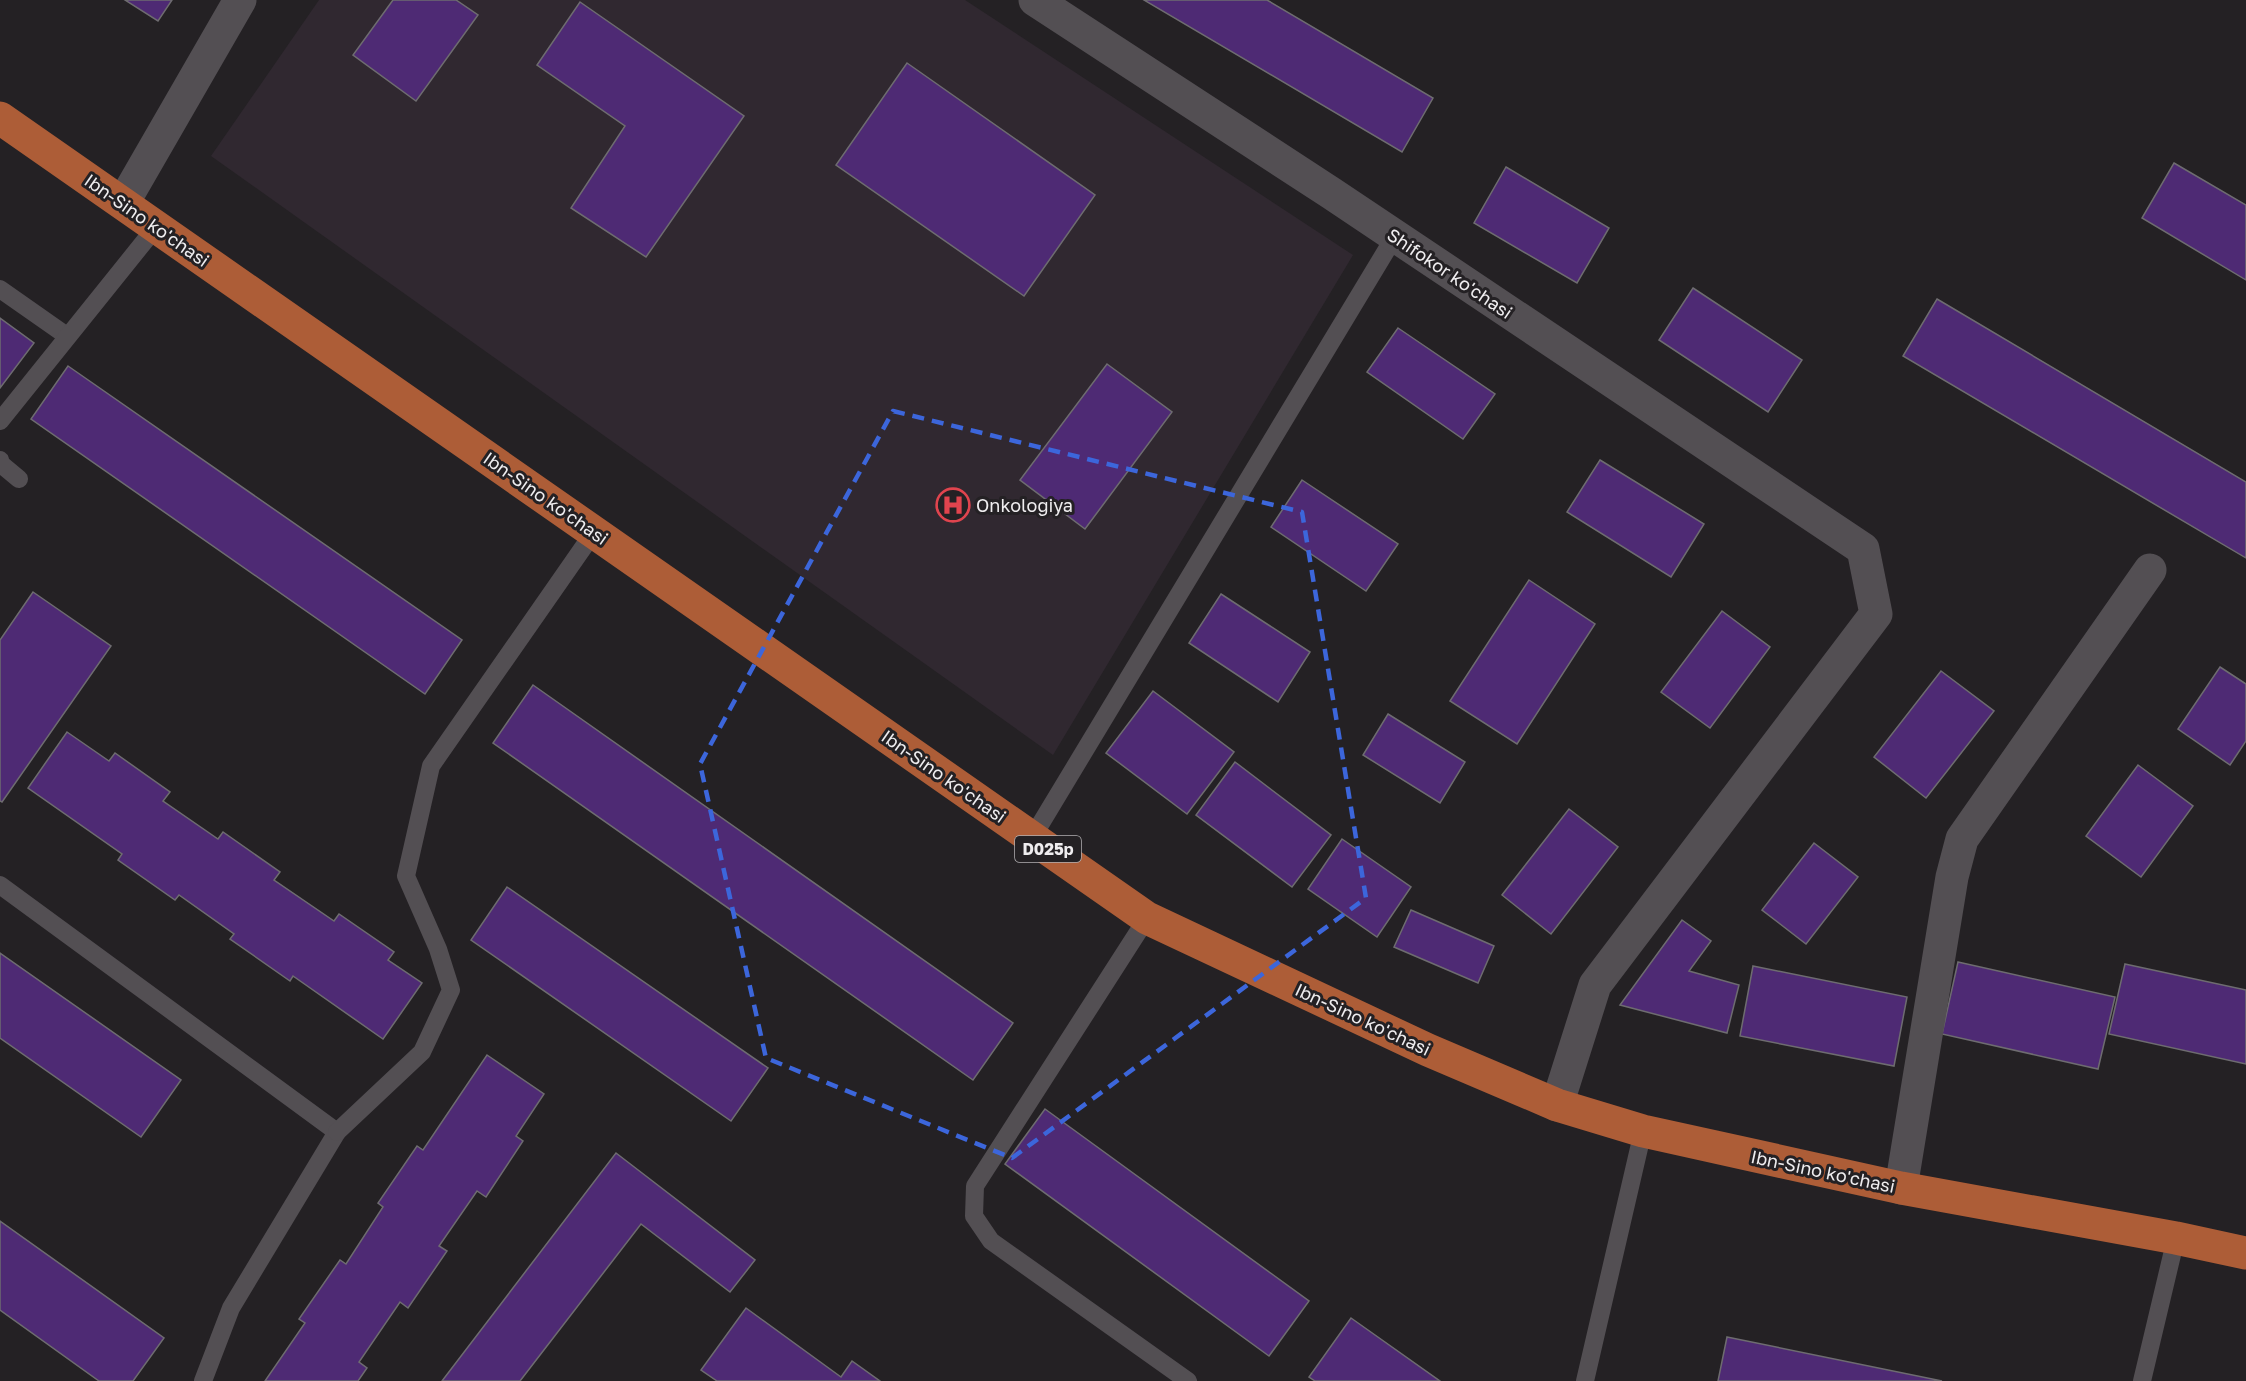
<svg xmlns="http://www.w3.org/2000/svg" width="2246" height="1381" viewBox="0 0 2246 1381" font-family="'Golos Text',sans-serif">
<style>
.built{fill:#302830}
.building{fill:#4e2a74;stroke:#6e6c70;stroke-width:1.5}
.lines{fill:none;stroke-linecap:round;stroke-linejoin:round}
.service{stroke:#534f53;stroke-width:18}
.minor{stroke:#534f53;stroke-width:33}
.primary{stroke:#ad5d37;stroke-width:33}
.marked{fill:none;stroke:#3c66db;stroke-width:4.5;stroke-dasharray:12 8;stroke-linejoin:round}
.labels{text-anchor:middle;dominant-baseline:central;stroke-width:6;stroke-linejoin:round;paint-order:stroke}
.shield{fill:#242124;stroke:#b2b0b2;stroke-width:1.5}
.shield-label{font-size:16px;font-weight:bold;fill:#efedef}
.street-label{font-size:18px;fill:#efedef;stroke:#242124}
.poi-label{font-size:18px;fill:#efedef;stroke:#242124;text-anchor:start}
</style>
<rect width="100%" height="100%" fill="#242124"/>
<path class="built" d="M 319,0 L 965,0 L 1353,255 L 1053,755 L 211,156 Z"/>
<g class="building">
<path d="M 125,0 L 172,0 L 158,21 Z"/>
<path d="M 393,0 L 456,0 L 478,15 L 416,101 L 353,55 Z"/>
<path d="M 1144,0 L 1267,0 L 1433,98 L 1402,152 Z"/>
<path d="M 580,2 L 744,116 L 646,257 L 571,208 L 625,126 L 537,65 Z"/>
<path d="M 907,63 L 1095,195 L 1024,296 L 836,165 Z"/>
<path d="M 2174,163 L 2246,205 L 2246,280 L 2142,218 Z"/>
<path d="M 1506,167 L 1609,228 L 1577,283 L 1474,223 Z"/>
<path d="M 1693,288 L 1802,360 L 1768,412 L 1659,340 Z"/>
<path d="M 1937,299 L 2246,482 L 2246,558 L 1903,356 Z"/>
<path d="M 0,318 L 34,343 L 0,388 Z"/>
<path d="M 1398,328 L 1495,394 L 1463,439 L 1367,372 Z"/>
<path d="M 1107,364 L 1172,412 L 1085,529 L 1020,480 Z"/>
<path d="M 68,366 L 462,640 L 425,694 L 31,419 Z"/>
<path d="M 1600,460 L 1704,524 L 1671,577 L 1567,512 Z"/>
<path d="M 1302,480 L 1398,544 L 1366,591 L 1271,527 Z"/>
<path d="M 1529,580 L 1595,624 L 1517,744 L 1450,701 Z"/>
<path d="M 33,592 L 111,646 L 2,802 L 0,801 L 0,640 Z"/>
<path d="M 1221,594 L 1310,652 L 1278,702 L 1189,643 Z"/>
<path d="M 1722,611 L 1770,647 L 1710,728 L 1661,692 Z"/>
<path d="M 2220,667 L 2246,684 L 2246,741 L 2230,765 L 2178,729 Z"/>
<path d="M 1941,671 L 1994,711 L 1926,798 L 1874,757 Z"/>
<path d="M 533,685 L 1013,1023 L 973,1080 L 493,743 Z"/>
<path d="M 1153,691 L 1234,752 L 1187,814 L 1106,753 Z"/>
<path d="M 1388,714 L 1465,762 L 1440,803 L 1363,755 Z"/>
<path d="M 67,732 L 109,761 L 115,753 L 170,792 L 163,801 L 218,839 L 223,832 L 280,872 L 274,880 L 334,921 L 339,914 L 394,952 L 388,960 L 422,983 L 383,1039 L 293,976 L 290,981 L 230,939 L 234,934 L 179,895 L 175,900 L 118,860 L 122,854 L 28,788 Z"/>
<path d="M 1235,762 L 1331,835 L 1292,887 L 1196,815 Z"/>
<path d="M 2138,765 L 2193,806 L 2141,877 L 2086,836 Z"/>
<path d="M 1569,809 L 1618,847 L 1551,934 L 1502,895 Z"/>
<path d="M 1342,839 L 1411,887 L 1377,937 L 1308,889 Z"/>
<path d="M 1814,843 L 1858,877 L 1806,944 L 1762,910 Z"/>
<path d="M 507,887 L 768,1068 L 731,1121 L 471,940 Z"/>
<path d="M 1411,910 L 1494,946 L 1478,983 L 1394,947 Z"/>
<path d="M 1682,920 L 1711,941 L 1689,971 L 1739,985 L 1727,1033 L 1620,1005 Z"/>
<path d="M 0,953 L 181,1080 L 141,1137 L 0,1038 Z"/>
<path d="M 1958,962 L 2115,997 L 2098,1069 L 1942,1034 Z"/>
<path d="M 2125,964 L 2246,990 L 2246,1064 L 2109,1034 Z"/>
<path d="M 1753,966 L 1907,997 L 1894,1066 L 1740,1036 Z"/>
<path d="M 487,1055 L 544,1094 L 516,1136 L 523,1141 L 486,1197 L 477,1191 L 439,1246 L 447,1251 L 408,1308 L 400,1302 L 359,1362 L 367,1368 L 358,1381 L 265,1381 L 305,1323 L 299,1319 L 340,1260 L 346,1264 L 383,1207 L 378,1203 L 417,1146 L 423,1150 Z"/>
<path d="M 1045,1109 L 1309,1301 L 1269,1356 L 1005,1164 Z"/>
<path d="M 616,1153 L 755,1260 L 730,1292 L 641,1224 L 520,1381 L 442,1381 Z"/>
<path d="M 0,1221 L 164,1338 L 133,1381 L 99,1381 L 0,1310 Z"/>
<path d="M 746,1308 L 841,1377 L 852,1361 L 880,1381 L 717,1381 L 701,1370 Z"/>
<path d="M 1351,1318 L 1440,1381 L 1315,1381 L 1309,1377 Z"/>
<path d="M 1727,1337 L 1942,1381 L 1718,1381 Z"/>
</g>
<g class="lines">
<g class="service">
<path d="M 0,289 L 67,336"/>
<path d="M 0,421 L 156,227"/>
<path d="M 0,460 L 1,464 L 19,479"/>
<path d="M 1032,838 L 1395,236"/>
<path d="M 0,885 L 337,1132 L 231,1308 L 203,1381"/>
<path d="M 1147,918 L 975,1186 L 974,1216 L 991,1241 L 1188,1381"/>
<path d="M 337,1132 L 422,1052 L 451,990 L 438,949 L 406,876 L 431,766 L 594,532"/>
<path d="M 1585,1381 L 1643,1131"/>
<path d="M 2142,1381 L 2176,1238"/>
</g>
<g class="minor">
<path d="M 1035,0 L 1331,193 L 1863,549 L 1876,614 L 1595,985 L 1557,1105"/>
<path d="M 123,203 L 240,0"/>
<path d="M 1901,1188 L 1952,877 L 1962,839 L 2150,570"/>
</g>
<path class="primary" d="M 0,118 L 1147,918 L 1428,1050 L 1557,1105 L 1643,1131 L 1901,1188 L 2176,1238 L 2246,1253"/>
</g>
<path class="marked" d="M 893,411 L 1302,512 L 1366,898 L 1012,1158 L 766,1058 L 700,764 Z"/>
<defs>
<g id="hospital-ring" transform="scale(1.725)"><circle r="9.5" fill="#242124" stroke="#e0444e" stroke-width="1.5"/><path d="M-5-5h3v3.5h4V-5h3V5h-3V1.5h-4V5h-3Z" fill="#e0444e"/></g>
</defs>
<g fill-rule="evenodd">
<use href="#hospital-ring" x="953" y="505"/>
</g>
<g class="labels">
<rect class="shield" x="1015" y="836" width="66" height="26" rx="4.5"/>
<g class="shield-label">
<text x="1048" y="849">D025p</text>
</g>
<g class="street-label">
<text transform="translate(147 220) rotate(35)">Ibn-Sino ko'chasi</text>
<text transform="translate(1450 273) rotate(34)">Shifokor ko'chasi</text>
<text transform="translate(546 498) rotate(35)">Ibn-Sino ko'chasi</text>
<text transform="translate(944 776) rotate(35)">Ibn-Sino ko'chasi</text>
<text transform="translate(1363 1019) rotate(25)">Ibn-Sino ko'chasi</text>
<text transform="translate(1823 1171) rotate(12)">Ibn-Sino ko'chasi</text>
</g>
<g class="poi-label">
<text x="976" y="505">Onkologiya</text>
</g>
</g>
</svg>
